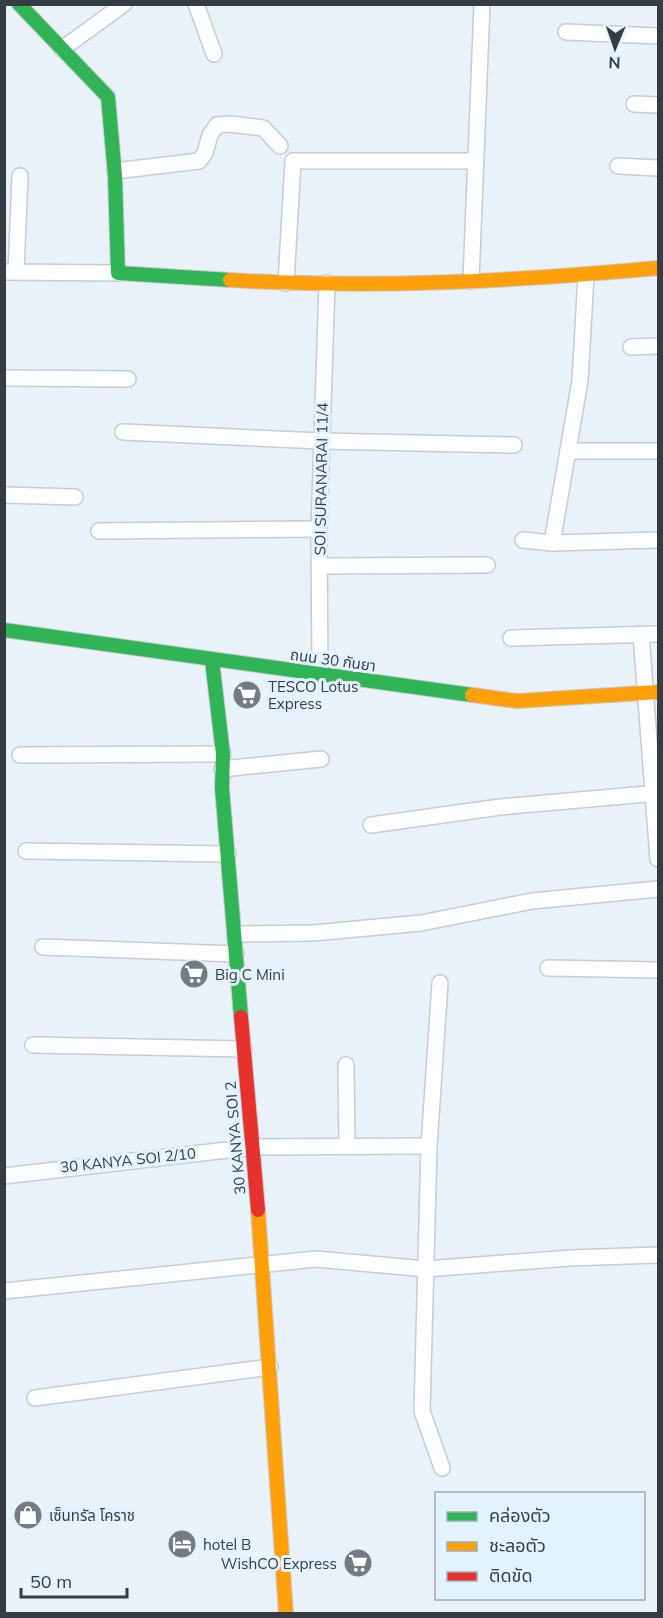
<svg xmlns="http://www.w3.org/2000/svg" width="663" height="1618" viewBox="0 0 663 1618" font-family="Mulish,'Noto Sans Thai',sans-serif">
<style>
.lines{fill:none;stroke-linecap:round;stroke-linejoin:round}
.street-casing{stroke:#c5ccd3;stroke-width:18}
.fast-casing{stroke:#c5ccd3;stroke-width:16}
.slow-casing{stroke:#c5ccd3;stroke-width:16}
.jam-casing{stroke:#c5ccd3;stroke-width:16}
.street{stroke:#fcfdfe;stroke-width:15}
.fast{stroke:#30b455;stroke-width:14}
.slow{stroke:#ff9f0a;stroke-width:14}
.jam{stroke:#e5322d;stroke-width:14}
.labels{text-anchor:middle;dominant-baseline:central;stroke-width:6;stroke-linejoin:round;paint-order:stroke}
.street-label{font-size:15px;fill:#353d43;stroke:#e3f2ff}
.poi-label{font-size:15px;fill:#353d43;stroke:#e3f2ff;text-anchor:start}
</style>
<rect width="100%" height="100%" fill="#e9f1f9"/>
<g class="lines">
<g class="street-casing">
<g id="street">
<path d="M 196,4 L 214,54"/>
<path d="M 566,32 L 658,36"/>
<path d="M 62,49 L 124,4"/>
<path d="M 634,104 L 658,105"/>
<path d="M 618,166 L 658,168"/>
<path d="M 115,171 L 199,161 L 205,153 L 210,135 L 217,125 L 230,124 L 263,128 L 280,146"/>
<path d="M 4,272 L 118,273"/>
<path d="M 16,272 L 20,176"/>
<path d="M 471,281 L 482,4"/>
<path d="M 286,283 L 293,161 L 476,161"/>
<path d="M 631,347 L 658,346"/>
<path d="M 4,378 L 128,379"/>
<path d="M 123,432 L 321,441 L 514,445"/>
<path d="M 568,451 L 658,451"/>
<path d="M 4,495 L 75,497"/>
<path d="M 99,531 L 319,529"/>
<path d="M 523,540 L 552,543 L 658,540"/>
<path d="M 552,543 L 580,381 L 586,275"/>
<path d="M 319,566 L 487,565"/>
<path d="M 641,634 L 658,859"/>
<path d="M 511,638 L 658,634"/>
<path d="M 320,674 L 319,529 L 327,283"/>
<path d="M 20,755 L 223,754"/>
<path d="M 222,769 L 321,759"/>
<path d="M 371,825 L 500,807 L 658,793"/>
<path d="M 26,851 L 228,854"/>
<path d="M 235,934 L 313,933 L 421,923 L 532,901 L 658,889"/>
<path d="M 43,947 L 236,954"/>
<path d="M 548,968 L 658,970"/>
<path d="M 440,983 L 429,1146 L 422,1411 L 442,1468"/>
<path d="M 33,1045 L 244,1049"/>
<path d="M 346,1065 L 347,1146"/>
<path d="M 4,1176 L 253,1147 L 429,1146"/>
<path d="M 4,1291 L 316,1259 L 426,1269 L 570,1258 L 658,1255"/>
<path d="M 35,1398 L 270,1367"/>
</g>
</g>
<g class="fast-casing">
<g id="fast">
<path d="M 19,4 L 108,97 L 115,176 L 118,273 L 230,280"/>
<path d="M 4,630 L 472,695"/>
<path d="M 212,660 L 223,754 L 222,788 L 241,1017"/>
</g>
</g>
<g class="slow-casing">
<g id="slow">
<path d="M 230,280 C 373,289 516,281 658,268"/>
<path d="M 472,695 L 517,701 L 658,692"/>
<path d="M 258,1210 L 286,1614"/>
</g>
</g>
<g class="jam-casing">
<path id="jam" d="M 241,1017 L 258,1210"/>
</g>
<use href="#street" class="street"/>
<use href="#fast" class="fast"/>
<use href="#slow" class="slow"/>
<use href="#jam" class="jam"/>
</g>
<defs>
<g id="supermarket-disc" transform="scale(1.5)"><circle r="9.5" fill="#747c83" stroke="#e3f2ff"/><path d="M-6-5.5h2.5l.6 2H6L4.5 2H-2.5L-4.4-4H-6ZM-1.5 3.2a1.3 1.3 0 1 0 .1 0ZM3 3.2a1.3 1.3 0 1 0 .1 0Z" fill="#fff"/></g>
<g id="shop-disc" transform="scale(1.5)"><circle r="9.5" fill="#747c83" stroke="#e3f2ff"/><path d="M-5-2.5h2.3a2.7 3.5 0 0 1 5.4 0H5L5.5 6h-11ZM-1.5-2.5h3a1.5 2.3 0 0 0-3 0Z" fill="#fff"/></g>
<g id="hotel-disc" transform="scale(1.5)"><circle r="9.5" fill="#747c83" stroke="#e3f2ff"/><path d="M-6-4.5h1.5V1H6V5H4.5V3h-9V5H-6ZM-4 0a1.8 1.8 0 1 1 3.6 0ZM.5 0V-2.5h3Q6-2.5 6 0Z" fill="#fff"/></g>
</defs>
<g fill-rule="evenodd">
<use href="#supermarket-disc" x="247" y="695"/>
<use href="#supermarket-disc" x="194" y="974"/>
<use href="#shop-disc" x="28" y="1515"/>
<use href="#hotel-disc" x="182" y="1544"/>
<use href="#supermarket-disc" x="358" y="1563"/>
</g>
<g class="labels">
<g class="street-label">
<text transform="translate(321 479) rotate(-89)">SOI SURANARAI 11/4</text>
<text transform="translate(333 660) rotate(8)">ถนน 30 กันยา</text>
<text transform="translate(235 1138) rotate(-95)">30 KANYA SOI 2</text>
<text transform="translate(128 1160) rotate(-6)">30 KANYA SOI 2/10</text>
</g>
<g class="poi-label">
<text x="268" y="686">TESCO Lotus<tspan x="268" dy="17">Express</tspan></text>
<text x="215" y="974">Big C Mini</text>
<text x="49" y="1515">เซ็นทรัล โคราช</text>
<text x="203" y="1544">hotel B</text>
<text x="337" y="1563" text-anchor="end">WishCO Express</text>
</g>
</g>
<rect width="663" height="1618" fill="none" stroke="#353d43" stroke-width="12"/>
<rect x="435" y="1492" width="210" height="108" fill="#e3f2ff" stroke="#9daab4" stroke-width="1.5"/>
<rect x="447" y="1512" width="30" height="9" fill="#30b455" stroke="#9daab4" stroke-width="1.5"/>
<text x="489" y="1522" font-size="18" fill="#353d43">คล่องตัว</text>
<rect x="447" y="1542" width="30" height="9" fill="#ff9f0a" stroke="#9daab4" stroke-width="1.5"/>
<text x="489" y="1552" font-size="18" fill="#353d43">ชะลอตัว</text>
<rect x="447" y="1572" width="30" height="9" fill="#e5322d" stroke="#9daab4" stroke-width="1.5"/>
<text x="489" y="1582" font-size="18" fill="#353d43">ติดขัด</text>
<g transform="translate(615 48) rotate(182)" stroke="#e3f2ff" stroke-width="4.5" paint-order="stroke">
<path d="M0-4.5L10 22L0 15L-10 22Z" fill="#353d43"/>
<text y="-9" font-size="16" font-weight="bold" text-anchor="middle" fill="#353d43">N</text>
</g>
<path d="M21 1588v9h106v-9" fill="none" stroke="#353d43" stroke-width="3"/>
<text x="30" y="1588" font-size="18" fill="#353d43" stroke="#e3f2ff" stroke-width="4.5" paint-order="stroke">50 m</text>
</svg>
